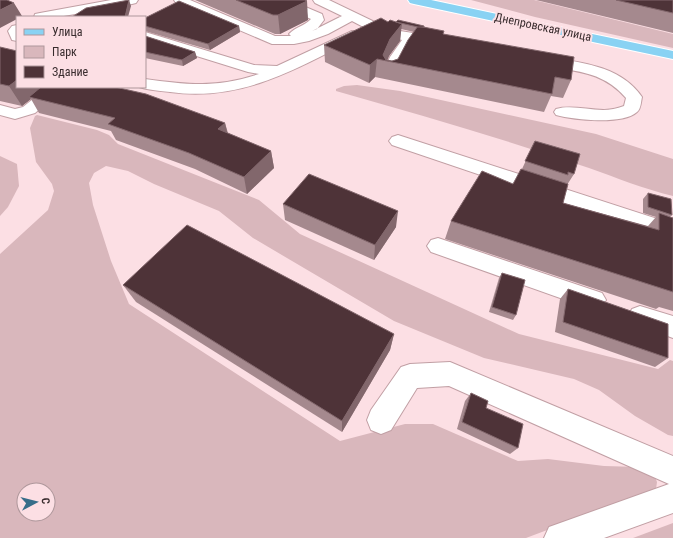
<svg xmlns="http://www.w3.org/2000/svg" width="673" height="538" viewBox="0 0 673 538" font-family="'Roboto Condensed',sans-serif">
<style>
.green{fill:#d9b7bc;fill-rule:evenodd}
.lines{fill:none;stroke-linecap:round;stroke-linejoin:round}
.minor-casing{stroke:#c19fa4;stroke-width:2}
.major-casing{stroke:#fff;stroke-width:2}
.minor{fill:#fff;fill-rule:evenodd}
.major{fill:#89d2f3;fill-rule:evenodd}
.wall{fill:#a5898e;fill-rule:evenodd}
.shaded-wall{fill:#82676c}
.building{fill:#4e3338;stroke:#82676c}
.labels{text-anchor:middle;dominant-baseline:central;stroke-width:4;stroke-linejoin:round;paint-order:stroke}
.far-street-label{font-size:12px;fill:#382b2d;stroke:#fcdfe4}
</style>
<rect width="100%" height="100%" fill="#fcdfe4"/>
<g class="green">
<path d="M 471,0 L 534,0 L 673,34 L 673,48 L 535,17 Z"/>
<path d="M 357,85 L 400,91 L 596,134 L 673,159 L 673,196 C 644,189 617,178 589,168 C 506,140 421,115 336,91 L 336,89 L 344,86 Z"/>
<path d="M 37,115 L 97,130 L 109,135 L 118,144 L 259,200 L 300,234 L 519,334 L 658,369 L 670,360 L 673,361 L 673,436 L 668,435 L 635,416 L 599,390 L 574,379 L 484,358 L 394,321 L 253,238 L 219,211 L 154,184 L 128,171 L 106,166 L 94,173 L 89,183 L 93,205 L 111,261 L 129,304 L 340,441 L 405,424 L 433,424 L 518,461 L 548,459 L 604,466 L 639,467 L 655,477 L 657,482 L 656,489 L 526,538 L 0,538 L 0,254 L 48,210 L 54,191 L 52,184 L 36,162 L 30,128 L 35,116 ZM 24,490 L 48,490 L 48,514 L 24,514 Z"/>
<path d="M 0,156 L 17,164 L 19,186 L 8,207 L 0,216 Z"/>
<path d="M 673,523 L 673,538 L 633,538 Z"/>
</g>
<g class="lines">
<g class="minor-casing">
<g id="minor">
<path d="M 111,0 L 138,0 L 136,3 L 132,4 L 58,17 L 34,17 L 35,14 L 40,13 Z"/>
<path d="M 174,0 L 190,0 L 275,36 L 291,36 L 289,34 C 295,27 305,26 311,19 L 275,3 L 273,0 L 289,0 L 322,14 L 324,20 L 317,29 L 312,31 L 342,16 L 315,3 L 313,0 L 329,0 L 383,26 L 400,31 L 439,37 L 444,38 L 446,41 L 444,44 L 439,45 L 415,42 L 404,57 L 395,76 L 390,77 L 385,76 L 383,73 L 390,57 L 402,40 L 373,32 L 352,21 L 328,34 L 309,41 L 294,44 L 272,44 L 176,3 Z"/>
<path d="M 17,25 L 17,41 L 12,40 L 8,31 L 12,26 Z"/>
<path d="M 352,31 L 357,32 L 359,35 L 357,38 C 296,69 241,102 170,92 C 160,91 149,90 139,87 L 145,87 L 145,79 C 188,85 217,88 259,74 L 248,72 L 145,40 L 145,32 L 254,65 L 277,66 Z"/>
<path d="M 544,57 C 579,62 620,65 642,97 C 641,101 641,109 637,112 C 623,125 574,120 556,115 L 554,112 L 556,109 C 578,103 600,116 624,106 L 626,98 C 601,69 572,72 539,64 L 537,61 L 539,58 Z"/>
<path d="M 48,87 L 66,87 L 35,113 L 15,119 L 0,115 L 0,105 L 15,109 L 23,107 Z"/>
<path d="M 398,135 L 673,224 L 673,240 L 392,145 L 389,141 L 392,137 Z"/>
<path d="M 438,238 L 602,293 L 606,300 L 602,307 L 594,310 L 431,252 L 427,246 L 431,240 Z"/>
<path d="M 640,306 L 673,316 L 673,338 L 632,323 L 628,316 L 632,309 Z"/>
<path d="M 450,362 L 673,456 L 673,513 L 604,538 L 544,538 L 549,527 L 669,484 L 449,386 L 417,388 L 391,430 L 381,434 L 371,430 L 367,420 L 371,410 L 401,367 L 410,364 Z"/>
</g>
</g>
<g class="major-casing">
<path id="major" d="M 408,0 L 431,0 L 673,51 L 673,59 L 414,4 L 410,3 Z"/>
</g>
<use href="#minor" class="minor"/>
<use href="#major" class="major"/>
</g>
<g class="wall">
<path d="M 195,0 L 305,0 L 308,20 L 280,34 L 275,34 Z"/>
<path d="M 536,0 L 673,0 L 673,33 Z"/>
<path d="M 145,18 L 239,26 L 240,32 L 210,50 L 145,31 Z"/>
<path d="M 388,22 L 396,22 L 424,27 L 444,34 L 571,80 L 563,98 L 551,96 L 544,112 L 375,77 L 369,83 L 325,62 L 324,45 ZM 401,29 L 414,32 L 398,59 L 392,61 L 387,60 L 389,56 L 400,41 Z"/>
<path d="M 145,36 L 195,52 L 197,58 L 183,66 L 145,58 Z"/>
<path d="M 0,47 L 17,87 L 225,123 L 228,133 L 271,151 L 274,168 L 247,194 L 195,169 L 116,140 L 111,131 L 39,113 L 31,99 L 22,106 L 0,101 Z"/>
<path d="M 535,141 L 574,174 L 567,185 L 563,203 L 648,226 L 656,217 L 643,213 L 643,199 L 648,193 L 672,215 L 670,217 L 673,218 L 673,311 L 659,307 L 656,309 L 445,239 L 451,221 L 513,184 L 522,169 Z"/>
<path d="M 283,204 L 396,227 L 374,260 L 285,220 Z"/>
<path d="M 502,273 L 516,315 L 513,320 L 489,312 L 499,278 Z"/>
<path d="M 123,285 L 394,334 L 390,350 L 342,432 L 136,302 Z"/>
<path d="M 568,289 L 668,358 L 655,367 L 555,332 L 560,299 Z"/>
<path d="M 471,393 L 486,408 L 518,448 L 510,454 L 457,429 L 465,401 Z"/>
</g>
<g class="shaded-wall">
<path d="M 129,0 L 131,6 L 128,17 L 125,17 Z"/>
<path d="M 307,1 L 308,20 L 280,34 L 278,15 Z"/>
<path d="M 14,3 L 22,16 L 20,17 L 17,17 L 17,19 L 0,28 L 0,10 Z"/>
<path d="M 402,24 L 400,41 L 389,56 L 387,61 L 383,55 L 390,39 Z"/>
<path d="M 239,26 L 240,32 L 210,50 L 208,44 Z"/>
<path d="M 195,52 L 197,58 L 183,66 L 182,60 Z"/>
<path d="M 377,59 L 375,77 L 369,83 L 370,65 Z"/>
<path d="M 17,80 L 17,87 L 46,87 L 29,97 L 31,99 L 22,106 L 9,86 Z"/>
<path d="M 225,123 L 229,140 L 218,129 Z"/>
<path d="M 271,151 L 274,168 L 247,194 L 244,177 Z"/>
<path d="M 398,211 L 396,227 L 374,260 L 375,245 Z"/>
<path d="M 394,334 L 390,350 L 342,432 L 342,421 Z"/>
</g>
<g class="building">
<path d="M 0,0 L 7,0 L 14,3 L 0,10 Z"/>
<path d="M 129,0 L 125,17 L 72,17 L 86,8 Z"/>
<path d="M 236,0 L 305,0 L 307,1 L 278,15 L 273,15 Z"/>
<path d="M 616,0 L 673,0 L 673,13 Z"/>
<path d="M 179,1 L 239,26 L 208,44 L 145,26 L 145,18 Z"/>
<path d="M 381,18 L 388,22 L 390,20 L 402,24 L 390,39 L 383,55 L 386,60 L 392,61 L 398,59 L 408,40 L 418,26 L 444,31 L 443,34 L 574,57 L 571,80 L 555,77 L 552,94 L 377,59 L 370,65 L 324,45 Z"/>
<path d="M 398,20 L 424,26 L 424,27 L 418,27 L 396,22 Z"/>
<path d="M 145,36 L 195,52 L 182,60 L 145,52 Z"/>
<path d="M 0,47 L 17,51 L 17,80 L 9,86 L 0,84 Z"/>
<path d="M 41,87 L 115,87 L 146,94 L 225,123 L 218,129 L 271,151 L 244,177 L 189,153 L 108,124 L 115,118 L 29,97 Z"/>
<path d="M 535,141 L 580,154 L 574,174 L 568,172 L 568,175 L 525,161 Z"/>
<path d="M 521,169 L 568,184 L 563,203 L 659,230 L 659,213 L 673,218 L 673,292 L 451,221 L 482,171 L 513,184 Z"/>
<path d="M 309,174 L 398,211 L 375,245 L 283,204 Z"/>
<path d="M 648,193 L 671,199 L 672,215 L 648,207 Z"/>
<path d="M 187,225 L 394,334 L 342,421 L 123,285 Z"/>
<path d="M 502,273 L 525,280 L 516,315 L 492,307 Z"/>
<path d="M 568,289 L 668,324 L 668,358 L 563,322 Z"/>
<path d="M 471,393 L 488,401 L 486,408 L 523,424 L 518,448 L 462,422 Z"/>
</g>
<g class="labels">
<g class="far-street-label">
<text transform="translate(543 27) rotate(12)">Днепровская улица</text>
</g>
</g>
<rect x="16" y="16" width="130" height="72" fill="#fcdfe4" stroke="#ae979b"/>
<rect x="24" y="29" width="20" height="6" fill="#89d2f3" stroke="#ae979b"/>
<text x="52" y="36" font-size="12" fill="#382b2d">Улица</text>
<rect x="24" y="46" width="20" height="12" fill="#d9b7bc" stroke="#ae979b"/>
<text x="52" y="56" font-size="12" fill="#382b2d">Парк</text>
<rect x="24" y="66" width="20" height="12" fill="#4e3338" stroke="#ae979b"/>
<text x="52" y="76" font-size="12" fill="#382b2d">Здание</text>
<g transform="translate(36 502) rotate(83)"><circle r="19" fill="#fcdfe4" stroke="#ae979b"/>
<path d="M0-3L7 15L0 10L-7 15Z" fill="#376d89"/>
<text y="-6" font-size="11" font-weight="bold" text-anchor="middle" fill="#382b2d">С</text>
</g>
</svg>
